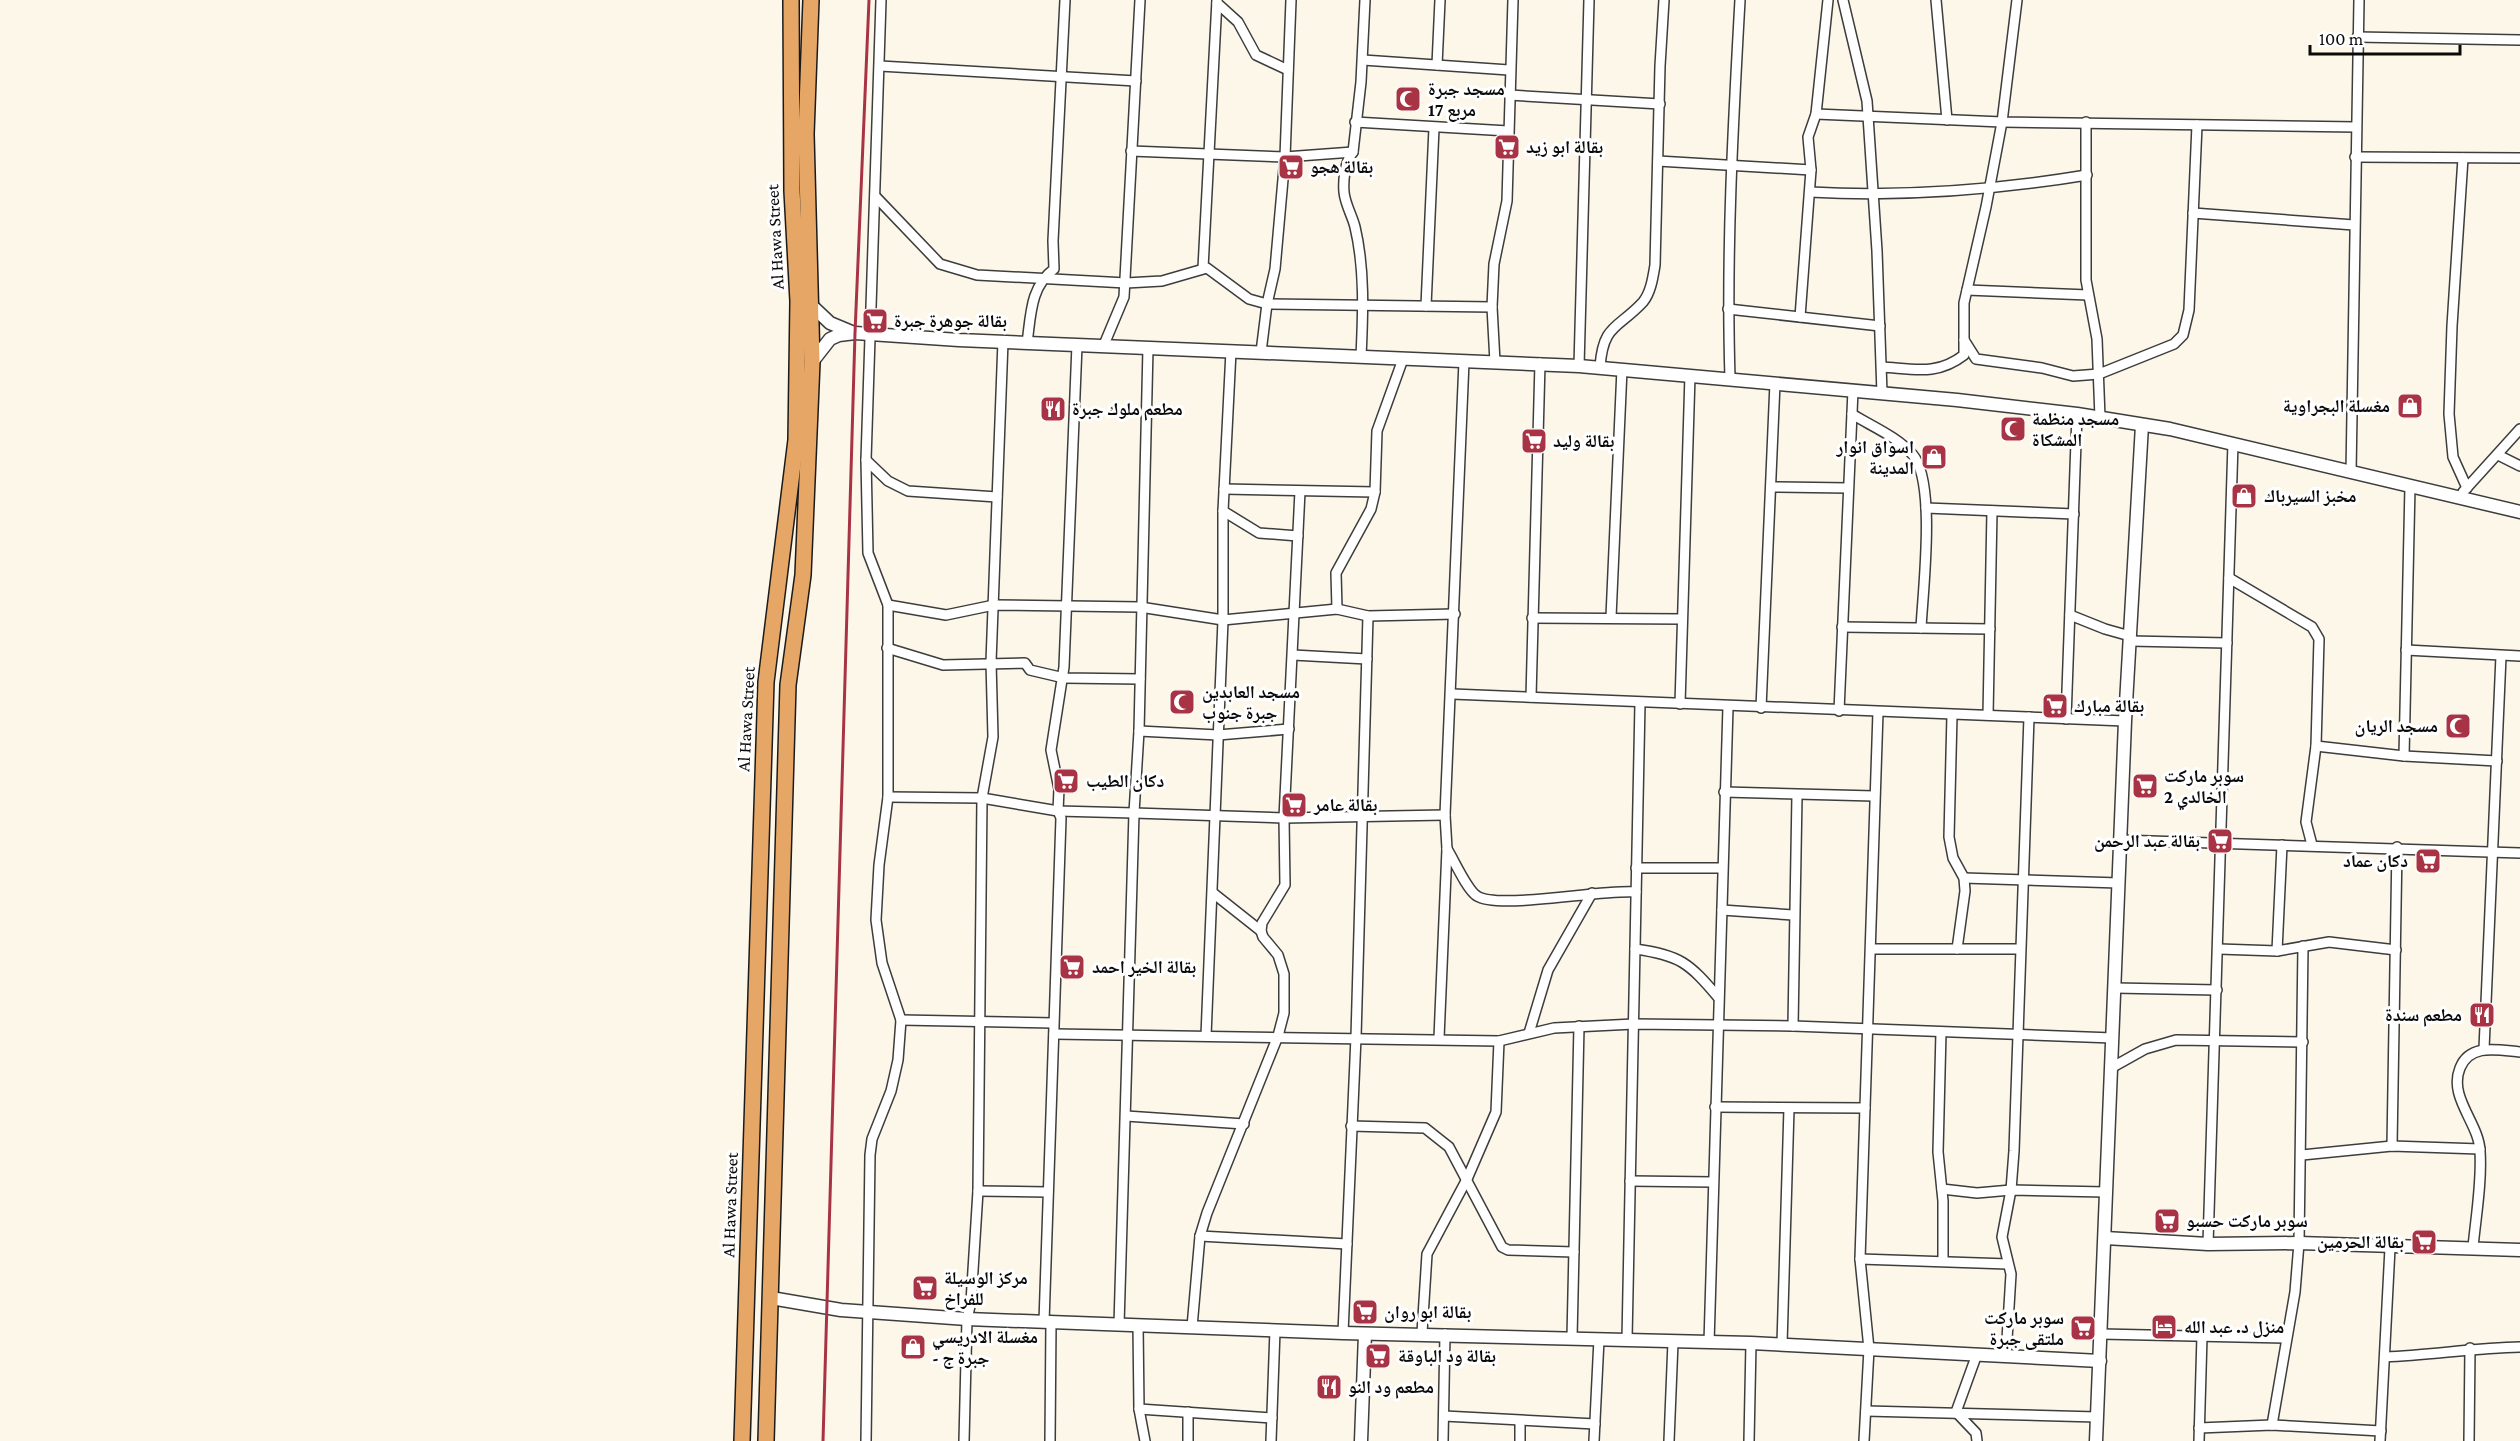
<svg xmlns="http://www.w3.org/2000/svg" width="2520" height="1441" viewBox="0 0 2520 1441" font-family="'Crimson Pro','Noto Naskh Arabic',serif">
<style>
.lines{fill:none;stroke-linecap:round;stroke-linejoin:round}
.minor-casing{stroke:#3d3d3d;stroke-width:12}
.tertiary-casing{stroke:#3d3d3d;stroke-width:15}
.trunk-casing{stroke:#1b1b1b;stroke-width:18}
.minor{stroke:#fff;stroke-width:9}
.tertiary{stroke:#fff;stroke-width:12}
.trunk{stroke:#e6a766;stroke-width:15}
.rail{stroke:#a83344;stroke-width:3}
.labels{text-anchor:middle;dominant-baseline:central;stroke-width:6;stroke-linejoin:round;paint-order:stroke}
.poi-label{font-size:18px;font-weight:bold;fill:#0a0a0a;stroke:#fff;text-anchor:start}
.street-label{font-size:18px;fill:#0a0a0a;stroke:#fff}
</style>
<rect width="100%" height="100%" fill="#fcf7e9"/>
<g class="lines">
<g class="minor-casing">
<g id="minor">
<path d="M 1843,0 L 1867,101 L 1877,251 L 1882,393"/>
<path d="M 1936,0 L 1947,120"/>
<path d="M 1217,3 L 1238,22 L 1256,55 L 1288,70"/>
<path d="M 2357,37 L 2520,40"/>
<path d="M 1363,60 L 1509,70"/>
<path d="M 1437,65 L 1440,0"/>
<path d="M 880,66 L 1136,81"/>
<path d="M 1509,95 L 1660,104"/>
<path d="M 1816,114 L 2002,122 L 2356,127"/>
<path d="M 1355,122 L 1508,131"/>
<path d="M 2086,122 L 2086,280 L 2097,339 L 2100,418"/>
<path d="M 1131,151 L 1285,157 L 1353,152"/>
<path d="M 2355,157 L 2520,158"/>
<path d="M 2463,158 L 2452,326 L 2449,414 L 2453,457 L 2467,488"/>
<path d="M 1658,161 L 1811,170"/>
<path d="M 1810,192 C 1901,197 1996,190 2087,175"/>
<path d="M 875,196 L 940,264 L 977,275 L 1126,283 L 1162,281 L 1207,268 L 1249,299 L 1267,304 L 1492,307"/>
<path d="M 2193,213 L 2354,225"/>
<path d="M 1203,268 L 1217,0"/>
<path d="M 1967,290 L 2088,295"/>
<path d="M 1426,306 L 1434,128"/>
<path d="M 1728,309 L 1880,326"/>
<path d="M 1800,317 L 1811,170 L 1808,137 L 1816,114 L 1828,0"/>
<path d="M 1964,340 L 1976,359 L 2042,368 L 2073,376 L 2099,374 L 2174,344 L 2183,335 L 2189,310 L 2197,125"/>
<path d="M 1027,343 C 1031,315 1030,287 1054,269 L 1053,241 L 1065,0"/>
<path d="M 1103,347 L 1124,297 L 1140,0"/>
<path d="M 1261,352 L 1267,304 L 1275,269 L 1285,157 L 1291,0"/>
<path d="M 1361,357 C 1363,315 1365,269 1355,227 C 1352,215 1345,204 1344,192 C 1343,180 1345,161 1353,152 L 1361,82 L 1365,0"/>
<path d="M 1495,362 L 1492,307 L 1494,264 L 1507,201 L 1513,0"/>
<path d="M 1579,366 L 1589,0"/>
<path d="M 1600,367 C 1603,324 1618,329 1643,302 C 1651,292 1653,277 1655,265 L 1660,66 L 1664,0"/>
<path d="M 1882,367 C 1914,369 1937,376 1964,355 L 1964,303 L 1986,207 L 2002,122 L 2017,0"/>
<path d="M 1730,378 C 1726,252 1733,126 1740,0"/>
<path d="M 1852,414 C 1871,426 1898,437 1913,455 C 1936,483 1923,589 1921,628"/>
<path d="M 2498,455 L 2520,466"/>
<path d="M 866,460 L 888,481 L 908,491 L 997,497"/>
<path d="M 2351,473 L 2359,0"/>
<path d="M 1771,487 L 1848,488"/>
<path d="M 1224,489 L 1375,492"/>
<path d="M 2463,492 L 2520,429"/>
<path d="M 1926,508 L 2074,514"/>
<path d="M 1223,511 L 1259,533 L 1298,536"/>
<path d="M 2229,578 L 2312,627 L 2319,639 L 2316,746 L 2306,822 L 2312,845"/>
<path d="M 888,605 L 946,615 L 994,605 L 1140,607 L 1223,620 L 1337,609 L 1368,616 L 1455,614"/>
<path d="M 1337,609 L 1336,573 L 1371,509 L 1375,492 L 1377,431 L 1403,359"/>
<path d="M 2070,615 L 2105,629 L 2130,636"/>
<path d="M 1611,617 L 1622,369"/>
<path d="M 1532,618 L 1682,619"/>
<path d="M 1842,627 L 1990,629"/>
<path d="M 2130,641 L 2227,643"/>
<path d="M 887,648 L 943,665 L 1025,663 L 1030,670 L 1064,678 L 1140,679"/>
<path d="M 2406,650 L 2520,656"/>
<path d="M 1293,655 L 1367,659"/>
<path d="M 1452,694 L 2125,721"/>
<path d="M 1531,697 L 1540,363"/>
<path d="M 1680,704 L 1690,375"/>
<path d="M 1761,708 L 1775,383"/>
<path d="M 1839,711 L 1853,390"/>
<path d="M 1952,715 L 1949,837 L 1953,858 L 1964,878 L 1965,891 L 1957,949"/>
<path d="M 1988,715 L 1992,511"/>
<path d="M 2066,719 L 2077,414"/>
<path d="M 1139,731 L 1218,735 L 1289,729"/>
<path d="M 2316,746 L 2404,756 L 2497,761"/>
<path d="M 2404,756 L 2410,486"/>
<path d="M 1724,792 L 1874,796"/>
<path d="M 888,797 L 982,798 L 1058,811 L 1134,813 L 1284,818 L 1445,815"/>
<path d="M 2120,840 L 2520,853"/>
<path d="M 1447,849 C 1454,860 1467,890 1477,896 C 1499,910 1602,889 1636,892"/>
<path d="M 1636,868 L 1721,868"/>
<path d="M 1964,878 L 2119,883"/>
<path d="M 1213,893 L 1261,931"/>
<path d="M 1722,910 L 1793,915"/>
<path d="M 1635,949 C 1680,955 1689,963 1718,997"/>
<path d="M 1871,949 L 2019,949"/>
<path d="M 2219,949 L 2277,951 L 2329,942 L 2396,950"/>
<path d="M 2277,951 L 2282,845"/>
<path d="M 2115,988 L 2217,990"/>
<path d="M 901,1020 L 1053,1023"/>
<path d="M 1793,1026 L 1797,795"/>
<path d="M 1941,1032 L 1938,1152 L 1943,1201 L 1943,1261"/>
<path d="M 1529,1033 L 1548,970 L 1592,893"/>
<path d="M 1054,1034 L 1499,1041 L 1554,1028 L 1634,1024 L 1793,1026 L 2113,1038"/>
<path d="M 1206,1036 L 1223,620 L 1223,511 L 1231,351"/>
<path d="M 1439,1038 L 1447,849 L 1445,815 L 1464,361"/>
<path d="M 2484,1049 L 2501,656"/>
<path d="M 2111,1068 L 2145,1049 L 2176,1040 L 2303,1042"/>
<path d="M 1715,1107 L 1865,1108"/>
<path d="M 1126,1116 L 1244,1124"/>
<path d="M 1351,1126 L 1425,1128 L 1449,1147 L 1502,1247 L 1508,1250 L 1574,1252"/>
<path d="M 2392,1146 L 2397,847"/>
<path d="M 2302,1155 L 2392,1146 L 2480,1149"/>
<path d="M 1630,1181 L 1713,1182"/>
<path d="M 1942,1189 L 1977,1193 L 2011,1190 L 2106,1192"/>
<path d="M 978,1191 L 1048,1192"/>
<path d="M 1200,1236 L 1347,1244"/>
<path d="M 2208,1244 L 2233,443"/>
<path d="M 2473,1247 C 2476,1216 2482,1182 2480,1151 C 2479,1123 2448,1097 2460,1068 C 2470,1043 2498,1050 2520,1052"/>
<path d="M 1860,1259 L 2008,1264"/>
<path d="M 1044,1322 L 1061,818 L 1058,811 L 1059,789 L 1051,750 L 1064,667 L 1077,345"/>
<path d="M 1119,1325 L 1134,813 L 1139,731 L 1148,348"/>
<path d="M 1138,1325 L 1139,1409 L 1145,1441"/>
<path d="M 1192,1327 L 1200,1236 L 1207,1213 L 1278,1036 L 1284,1013 L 1284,974 L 1278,955 L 1263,937 L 1261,931 L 1262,923 L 1285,885 L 1284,818 L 1300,491"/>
<path d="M 1343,1333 L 1356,1037 L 1368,616"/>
<path d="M 1422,1333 L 1427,1254 L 1467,1179 L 1496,1112 L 1499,1041"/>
<path d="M 2101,1334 L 2285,1338"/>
<path d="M 1572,1338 L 1579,1026"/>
<path d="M 1627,1339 L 1640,703"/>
<path d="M 1709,1343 L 1728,707"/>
<path d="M 1782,1344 L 1789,1108"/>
<path d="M 1977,1354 L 1956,1412 L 1976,1433 L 1977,1441"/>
<path d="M 2006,1356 L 2011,1274 L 2002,1237 L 2011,1190 L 2014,1151 L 2029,717"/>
<path d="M 2385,1357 C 2431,1355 2475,1348 2520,1347"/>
<path d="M 1139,1409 L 1272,1418"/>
<path d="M 1866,1411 L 2097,1417"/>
<path d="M 1444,1416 L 1595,1424"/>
<path d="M 2272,1425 L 2295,1292 L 2299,1243 L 2303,946"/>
<path d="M 2199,1428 L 2272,1425 L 2381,1431"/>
<path d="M 866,1441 L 870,1155 L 872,1139 L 891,1091 L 898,1060 L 901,1020 L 882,963 L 876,920 L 879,865 L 888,797 L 888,605 L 868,553 L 866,460 L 881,0"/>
<path d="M 964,1441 L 967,1319 L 971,1302 L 978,1191 L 982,798 L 993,737 L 991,662 L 1003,341"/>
<path d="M 1050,1441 L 1051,1322"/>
<path d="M 1188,1441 L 1188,1412"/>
<path d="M 1271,1441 L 1275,1330"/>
<path d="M 1443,1441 L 1445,1334"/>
<path d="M 1520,1441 L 1520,1421"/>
<path d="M 1594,1441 L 1599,1339"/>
<path d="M 1669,1441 L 1673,1342"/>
<path d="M 1749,1441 L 1751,1343"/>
<path d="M 1864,1441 L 1869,1349 L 1860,1259 L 1878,712"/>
<path d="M 2199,1441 L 2202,1336"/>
<path d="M 2380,1441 L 2390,1248"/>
<path d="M 2469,1441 L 2470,1348"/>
</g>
</g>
<g class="tertiary-casing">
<g id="tertiary">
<path d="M 812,306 L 830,323 L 854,333"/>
<path d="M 812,362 L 830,339 L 839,335 L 855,333 L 959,340 L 1579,366 L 1957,400 L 2077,414 L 2170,429 L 2520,512"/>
<path d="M 2105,1238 L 2208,1244 L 2299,1243 L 2520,1250"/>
<path d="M 771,1298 L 841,1310 L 967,1319 L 1343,1333 L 1751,1343 L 2100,1361"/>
<path d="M 1361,1441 L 1365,1334"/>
<path d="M 2096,1441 L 2125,721 L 2142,425"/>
</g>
</g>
<g class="trunk-casing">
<g id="trunk">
<path d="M 742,1441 L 766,682 L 796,440 L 798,301 L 792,191 L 791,0"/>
<path d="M 766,1441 L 788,685 L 803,575 L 812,362 L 806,134 L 811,0"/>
</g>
</g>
<use href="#minor" class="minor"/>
<use href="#tertiary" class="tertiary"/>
<use href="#trunk" class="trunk"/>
<path class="rail" d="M 823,1441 L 855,333 L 869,0"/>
</g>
<defs>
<g id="mosque-square" transform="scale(1.35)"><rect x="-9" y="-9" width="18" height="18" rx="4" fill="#a83344" stroke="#fff"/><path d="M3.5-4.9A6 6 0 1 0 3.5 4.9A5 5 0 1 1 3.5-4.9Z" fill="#fff"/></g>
<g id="supermarket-square" transform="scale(1.35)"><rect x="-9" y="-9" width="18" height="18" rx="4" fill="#a83344" stroke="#fff"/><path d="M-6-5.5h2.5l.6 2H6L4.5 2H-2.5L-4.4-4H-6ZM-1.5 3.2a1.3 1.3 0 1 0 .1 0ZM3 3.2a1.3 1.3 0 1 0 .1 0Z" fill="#fff"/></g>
<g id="shop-square" transform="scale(1.35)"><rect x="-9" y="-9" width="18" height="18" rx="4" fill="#a83344" stroke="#fff"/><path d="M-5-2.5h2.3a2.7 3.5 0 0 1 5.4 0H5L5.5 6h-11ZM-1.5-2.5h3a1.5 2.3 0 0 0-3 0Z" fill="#fff"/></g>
<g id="restaurant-square" transform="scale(1.35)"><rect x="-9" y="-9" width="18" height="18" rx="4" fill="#a83344" stroke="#fff"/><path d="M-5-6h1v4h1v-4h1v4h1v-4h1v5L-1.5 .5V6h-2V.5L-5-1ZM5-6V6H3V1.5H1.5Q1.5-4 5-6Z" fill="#fff"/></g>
<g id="hotel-square" transform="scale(1.35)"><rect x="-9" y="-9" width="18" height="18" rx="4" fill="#a83344" stroke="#fff"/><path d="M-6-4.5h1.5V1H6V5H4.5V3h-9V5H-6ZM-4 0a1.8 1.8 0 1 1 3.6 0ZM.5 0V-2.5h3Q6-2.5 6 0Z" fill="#fff"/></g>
</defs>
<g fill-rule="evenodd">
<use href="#mosque-square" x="1408" y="99"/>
<use href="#supermarket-square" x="1507" y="147"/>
<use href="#supermarket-square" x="1291" y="167"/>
<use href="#supermarket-square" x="875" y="321"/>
<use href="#shop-square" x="2410" y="406"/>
<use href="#restaurant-square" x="1053" y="409"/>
<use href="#mosque-square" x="2013" y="429"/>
<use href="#supermarket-square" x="1534" y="441"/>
<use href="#shop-square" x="1934" y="457"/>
<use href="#shop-square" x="2244" y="496"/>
<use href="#mosque-square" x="1182" y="702"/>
<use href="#supermarket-square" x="2055" y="706"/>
<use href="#mosque-square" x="2458" y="726"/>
<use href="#supermarket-square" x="1066" y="781"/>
<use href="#supermarket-square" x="2145" y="786"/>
<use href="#supermarket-square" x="1294" y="805"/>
<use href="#supermarket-square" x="2220" y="841"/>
<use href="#supermarket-square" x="2428" y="861"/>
<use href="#supermarket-square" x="1072" y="967"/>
<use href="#restaurant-square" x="2482" y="1015"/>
<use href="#supermarket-square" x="2167" y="1221"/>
<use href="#supermarket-square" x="2424" y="1242"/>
<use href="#supermarket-square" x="925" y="1288"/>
<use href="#supermarket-square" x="1365" y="1312"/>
<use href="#hotel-square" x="2164" y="1327"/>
<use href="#supermarket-square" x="2083" y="1328"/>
<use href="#shop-square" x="913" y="1347"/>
<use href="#supermarket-square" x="1378" y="1356"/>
<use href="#restaurant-square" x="1329" y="1387"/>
</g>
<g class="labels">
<g class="poi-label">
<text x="1428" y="89">مسجد جبرة<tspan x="1428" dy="21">مربع 17</tspan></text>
<text x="1526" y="147">بقالة ابو زيد</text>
<text x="1310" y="167">بقالة هجو</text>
<text x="894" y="321">بقالة جوهرة جبرة</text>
<text x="2390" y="406" text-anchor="end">مغسلة البجراوية</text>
<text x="1072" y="409">مطعم ملوك جبرة</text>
<text x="2032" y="419">مسجد منظمة<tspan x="2032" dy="21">المشكاة</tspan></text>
<text x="1553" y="441">بقالة وليد</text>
<text x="1914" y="447" text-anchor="end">اسواق انوار<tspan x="1914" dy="21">المدينة</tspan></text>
<text x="2264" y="496">مخبز السيرباك</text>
<text x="1202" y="692">مسجد العابدين<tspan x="1202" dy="21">جبرة جنوب</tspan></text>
<text x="2074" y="706">بقالة مبارك</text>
<text x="2438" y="726" text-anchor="end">مسجد الريان</text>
<text x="2164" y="776">سوبر ماركت<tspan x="2164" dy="21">الخالدي 2</tspan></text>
<text x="1086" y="781">دكان الطيب</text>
<text x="1314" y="805">بقالة عامر</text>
<text x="2200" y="841" text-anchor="end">بقالة عبد الرحمن</text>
<text x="2408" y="861" text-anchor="end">دكان عماد</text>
<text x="1092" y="967">بقالة الخير احمد</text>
<text x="2462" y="1015" text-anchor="end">مطعم سندة</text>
<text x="2186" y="1221">سوبر ماركت حسبو</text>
<text x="2404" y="1242" text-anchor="end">بقالة الحرمين</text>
<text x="944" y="1278">مركز الوسيلة<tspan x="944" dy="21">للفراخ</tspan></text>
<text x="1384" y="1312">بقالة ابو روان</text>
<text x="2064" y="1318" text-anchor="end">سوبر ماركت<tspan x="2064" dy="21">ملتقى جبرة</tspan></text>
<text x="2184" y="1327">منزل د. عبد الله</text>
<text x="932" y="1337">مغسلة الادريسي<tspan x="932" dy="21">- جبرة ج</tspan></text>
<text x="1398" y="1356">بقالة ود الباوقة</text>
<text x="1348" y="1387">مطعم ود النو</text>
</g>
<g class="street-label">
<text transform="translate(775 237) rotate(-93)">Al Hawa Street</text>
<text transform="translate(746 719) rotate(-87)">Al Hawa Street</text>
<text transform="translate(730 1205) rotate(-88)">Al Hawa Street</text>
</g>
</g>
<path d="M2310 45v9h150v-9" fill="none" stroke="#0a0a0a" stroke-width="3"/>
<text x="2319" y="45" font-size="18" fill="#0a0a0a" stroke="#ffffff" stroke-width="4.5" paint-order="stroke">100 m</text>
</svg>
